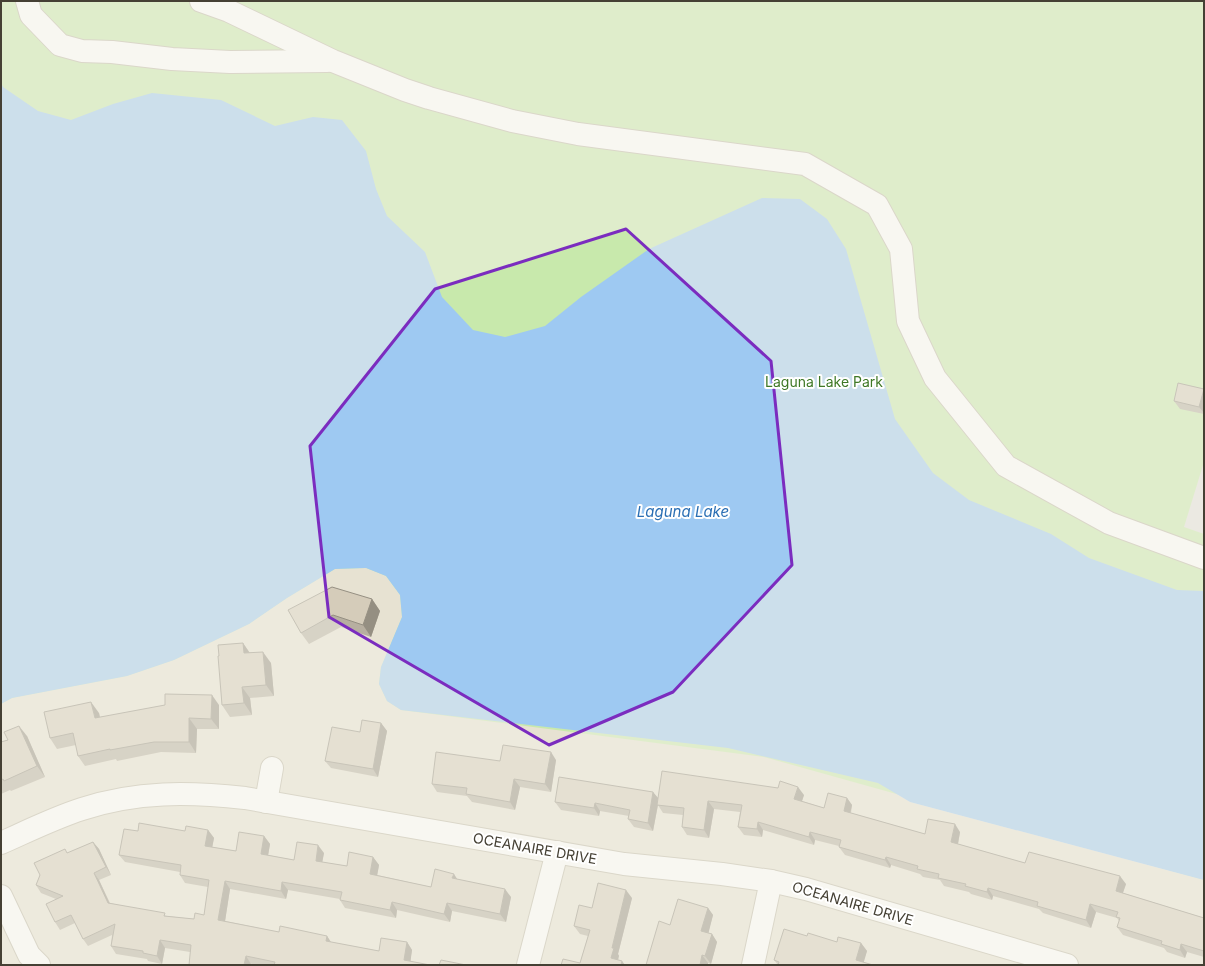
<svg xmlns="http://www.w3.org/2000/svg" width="1205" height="966" viewBox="0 0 1205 966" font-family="Inter,sans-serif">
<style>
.residential{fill:#e7e2d2}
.green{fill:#c8e9ac}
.parking{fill:#e3e1dd}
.water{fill:#9ec9f2}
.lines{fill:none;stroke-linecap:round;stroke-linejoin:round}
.minor-casing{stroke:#beb8a7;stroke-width:24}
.minor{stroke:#fff;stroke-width:22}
.wall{fill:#b7afa0}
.shaded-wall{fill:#958f82}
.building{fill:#d5ccba;stroke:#958f82}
.marked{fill:none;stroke:#7b2cbf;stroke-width:3;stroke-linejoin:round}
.labels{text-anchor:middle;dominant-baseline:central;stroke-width:4;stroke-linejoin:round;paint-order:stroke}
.park-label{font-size:14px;fill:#3f7826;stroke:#fff}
.street-label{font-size:14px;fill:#454034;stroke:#fff}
.water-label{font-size:15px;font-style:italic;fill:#2b6fb4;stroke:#fff}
</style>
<rect width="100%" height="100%" fill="#f3f0e5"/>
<path class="residential" d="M 366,568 L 386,576 L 400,595 L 402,617 L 381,667 L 878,783 L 910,802 L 1204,880 L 1204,965 L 1,965 L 1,704 L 12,698 L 127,676 L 174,660 L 249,624 L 287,598 L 335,569 Z"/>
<path class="green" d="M 1,1 L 1204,1 L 1204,880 L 764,757 L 401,710 L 387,701 L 379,684 L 381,667 L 402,617 L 400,595 L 386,576 L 366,568 L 335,569 L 287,598 L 249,624 L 174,660 L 127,676 L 12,698 L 1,704 Z"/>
<path class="parking" d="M 1204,462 L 1204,534 L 1184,527 Z"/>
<path class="water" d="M 1,83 L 3,87 L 38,111 L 71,120 L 113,104 L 152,93 L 221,100 L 275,126 L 313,117 L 342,120 L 366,151 L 376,189 L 387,216 L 425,252 L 442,297 L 473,330 L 505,337 L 545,326 L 581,297 L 649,249 L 762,198 L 800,199 L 827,219 L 846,249 L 895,419 L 933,473 L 969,500 L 1051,534 L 1089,558 L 1177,590 L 1204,591 L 1204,880 L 910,802 L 878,783 L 728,748 L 401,710 L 387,701 L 379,684 L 381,667 L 402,617 L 400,595 L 386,576 L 366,568 L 335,569 L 287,598 L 249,624 L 174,660 L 127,676 L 12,698 L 1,704 Z"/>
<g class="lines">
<g class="minor-casing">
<g id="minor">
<path d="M 27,1 L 31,15 L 60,45 L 82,51 L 112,52 L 172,59 L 230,62 L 327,61"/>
<path d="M 201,1 L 229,11 L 333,61 L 405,90 L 429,98 L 512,121 L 578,134 L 805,164 L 877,205 L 901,249 L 908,321 L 935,378 L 1006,466 L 1109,523 L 1204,558"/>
<path d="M 266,802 L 272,768"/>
<path d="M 1,843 C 28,831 54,818 82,809 C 137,791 189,792 245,798 L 624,864 L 722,874 L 771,881 L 806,889 L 1067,965"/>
<path d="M 1,896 L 29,955 L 39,965"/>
<path d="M 528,965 L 557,852"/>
<path d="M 753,965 L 771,881"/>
</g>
</g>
<use href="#minor" class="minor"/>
</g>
<g class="wall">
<path d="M 1204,389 L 1204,414 L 1180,409 L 1174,401 Z"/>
<path d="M 372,599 L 380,611 L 371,637 L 341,627 L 309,644 L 301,633 L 288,610 Z"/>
<path d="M 243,643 L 250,653 L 271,663 L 274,696 L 250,698 L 252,715 L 230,717 L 222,705 L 219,656 Z"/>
<path d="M 219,705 L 219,729 L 197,729 L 196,753 L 161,752 L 117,761 L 116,759 L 85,766 L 78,756 L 76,745 L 57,749 L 50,738 L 99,713 L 100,717 Z"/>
<path d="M 381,723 L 387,731 L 378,777 L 331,768 L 325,761 L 360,732 Z"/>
<path d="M 27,736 L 45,777 L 11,791 L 10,790 L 1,794 L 1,742 Z"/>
<path d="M 556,760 L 551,792 L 520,787 L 515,810 L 472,802 L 467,796 L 437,792 L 432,784 L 500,761 Z"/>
<path d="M 653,792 L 658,799 L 804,795 L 802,801 L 824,808 L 847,798 L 852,805 L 851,813 L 925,834 L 960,832 L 958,844 L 1025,863 L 1126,884 L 1123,893 L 1204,918 L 1204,957 L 1187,952 L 1185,958 L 1167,952 L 1164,948 L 1123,935 L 1117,927 L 1119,921 L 1117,918 L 1096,912 L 1091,928 L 1043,913 L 1039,909 L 993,896 L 992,900 L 971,894 L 969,892 L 944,886 L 940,880 L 923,877 L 920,874 L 891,865 L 890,868 L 845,855 L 839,847 L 839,846 L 815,840 L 814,845 L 763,830 L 762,837 L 744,835 L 738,827 L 740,812 L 714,809 L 709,838 L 687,835 L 682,827 L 683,815 L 663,813 L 658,805 L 653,831 L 634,827 L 628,819 L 629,816 L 600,811 L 599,816 L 561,810 L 555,802 Z"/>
<path d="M 208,830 L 214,838 L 212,847 L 236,851 L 264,836 L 270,844 L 268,855 L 294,860 L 324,853 L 322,862 L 347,866 L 373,857 L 379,865 L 377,875 L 431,887 L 457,879 L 511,897 L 506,922 L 452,911 L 450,922 L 397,910 L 396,918 L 345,908 L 340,900 L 340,899 L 288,890 L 286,899 L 230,889 L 225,921 L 279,932 L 327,936 L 331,942 L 379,951 L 407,942 L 412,950 L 410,962 L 430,965 L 257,965 L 190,952 L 165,948 L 162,964 L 148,961 L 147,959 L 116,954 L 111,946 L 112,935 L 88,946 L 83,939 L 75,923 L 60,930 L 55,922 L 56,899 L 41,893 L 36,885 L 40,875 L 68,853 L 93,842 L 99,849 L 111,875 L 99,880 L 110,903 L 167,916 L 194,919 L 204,915 L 208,887 L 185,883 L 180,875 L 180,872 L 125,862 L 119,855 L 138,831 L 185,831 Z"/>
<path d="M 632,898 L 618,954 L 619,956 L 580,963 L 588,936 L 580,934 L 574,926 L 592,908 Z"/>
<path d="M 708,908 L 713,915 L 708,933 L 712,934 L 717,942 L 711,964 L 708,963 L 708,965 L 646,965 L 670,925 Z"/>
<path d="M 807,936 L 837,942 L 861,943 L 867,951 L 863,962 L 873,965 L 778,965 L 774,960 Z"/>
</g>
<g class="shaded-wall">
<path d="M 1204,389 L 1204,413 L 1199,407 Z"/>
<path d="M 372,599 L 380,611 L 371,637 L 363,625 Z"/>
<path d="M 243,643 L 251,655 L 244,653 Z"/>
<path d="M 263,652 L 271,663 L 274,696 L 266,685 Z"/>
<path d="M 242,687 L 250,698 L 252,715 L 244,703 Z"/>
<path d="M 212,695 L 219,705 L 219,729 L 211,719 Z"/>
<path d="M 91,702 L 99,713 L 102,729 L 95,718 Z"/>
<path d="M 189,718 L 197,729 L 196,753 L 189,742 Z"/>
<path d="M 381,723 L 387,731 L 378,777 L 373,769 Z"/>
<path d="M 19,726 L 27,736 L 45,777 L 37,766 Z"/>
<path d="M 551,752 L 556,760 L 551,792 L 545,784 Z"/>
<path d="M 514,779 L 520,787 L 515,810 L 510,802 Z"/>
<path d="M 798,787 L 804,795 L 800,807 L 794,799 Z"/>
<path d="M 653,792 L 659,799 L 653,831 L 648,823 Z"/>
<path d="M 847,798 L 852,805 L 849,819 L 844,811 Z"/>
<path d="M 708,801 L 714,809 L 709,838 L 704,830 Z"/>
<path d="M 595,803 L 600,811 L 599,816 L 594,808 Z"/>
<path d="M 758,822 L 763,830 L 762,837 L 757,829 Z"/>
<path d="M 955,824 L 960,832 L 957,849 L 951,842 Z"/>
<path d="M 208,830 L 214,838 L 211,854 L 205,846 Z"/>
<path d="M 810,832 L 815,840 L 814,845 L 809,837 Z"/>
<path d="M 264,836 L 270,844 L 267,862 L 261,854 Z"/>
<path d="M 93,842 L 99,849 L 111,875 L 106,867 Z"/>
<path d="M 318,845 L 324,853 L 321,869 L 316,861 Z"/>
<path d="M 373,857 L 379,865 L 376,882 L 370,874 Z"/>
<path d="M 886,857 L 891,865 L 890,868 L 885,860 Z"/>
<path d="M 94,873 L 99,880 L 113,911 L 108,903 Z"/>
<path d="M 454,874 L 459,882 L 452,878 Z"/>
<path d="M 1120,876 L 1126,884 L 1121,898 L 1116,891 Z"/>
<path d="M 225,881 L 230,889 L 224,928 L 218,920 Z"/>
<path d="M 282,882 L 288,890 L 286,899 L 281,891 Z"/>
<path d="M 988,888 L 993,896 L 992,900 L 987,892 Z"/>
<path d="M 505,889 L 511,897 L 506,922 L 500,914 Z"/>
<path d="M 626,890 L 632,898 L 618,954 L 619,956 L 617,965 L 611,958 L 612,948 Z"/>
<path d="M 392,902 L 397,910 L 396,918 L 390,910 Z"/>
<path d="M 447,903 L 452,911 L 450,922 L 444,914 Z"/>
<path d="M 1090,904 L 1096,912 L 1091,928 L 1086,920 Z"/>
<path d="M 708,908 L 713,915 L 707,939 L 701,931 Z"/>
<path d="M 712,934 L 717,942 L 711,964 L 705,956 Z"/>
<path d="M 327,936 L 332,944 L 326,941 Z"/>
<path d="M 160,940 L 165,948 L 162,964 L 157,956 Z"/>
<path d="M 407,942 L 412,950 L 410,965 L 404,960 Z"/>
<path d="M 861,943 L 867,951 L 863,965 L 856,960 Z"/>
<path d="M 1181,944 L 1187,952 L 1185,958 L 1180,950 Z"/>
<path d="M 702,955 L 708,963 L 708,965 L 700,965 Z"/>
<path d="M 246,956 L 251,964 L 251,965 L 244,965 Z"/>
<path d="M 622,961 L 625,965 L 621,965 Z"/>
</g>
<g class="building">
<path d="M 1178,383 L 1204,389 L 1199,407 L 1174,401 Z"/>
<path d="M 332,587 L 372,599 L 363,625 L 333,615 L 301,633 L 288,610 Z"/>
<path d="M 243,643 L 244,653 L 263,652 L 266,685 L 242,687 L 244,703 L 222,705 L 218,656 L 219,656 L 218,645 Z"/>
<path d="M 165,694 L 212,695 L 211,719 L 189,718 L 189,742 L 154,742 L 110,750 L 110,749 L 78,756 L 73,733 L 50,738 L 44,712 L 91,702 L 95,718 L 165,705 Z"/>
<path d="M 362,720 L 381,723 L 373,769 L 325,761 L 332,727 L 360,732 Z"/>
<path d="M 19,726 L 37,766 L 4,781 L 3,779 L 1,780 L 1,742 L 8,740 L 4,732 Z"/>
<path d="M 503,745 L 551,752 L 545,784 L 514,779 L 510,802 L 466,794 L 467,788 L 432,784 L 436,752 L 500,761 Z"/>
<path d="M 662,771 L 778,788 L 780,781 L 798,787 L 794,799 L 824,808 L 828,793 L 847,798 L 844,811 L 925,834 L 928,819 L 955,824 L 951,842 L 1025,863 L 1029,852 L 1120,876 L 1116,891 L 1204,918 L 1204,951 L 1181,944 L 1180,950 L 1161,944 L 1162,941 L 1117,927 L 1120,918 L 1116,917 L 1118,912 L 1090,904 L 1086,920 L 1037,906 L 1038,902 L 988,888 L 987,892 L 965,886 L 966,884 L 938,878 L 939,874 L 917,869 L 918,866 L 886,857 L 885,860 L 839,847 L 841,840 L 810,832 L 809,837 L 758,822 L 757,829 L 738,827 L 742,805 L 708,801 L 704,830 L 682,827 L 684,808 L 657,805 Z"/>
<path d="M 559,777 L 653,792 L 648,823 L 628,819 L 630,810 L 595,803 L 594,808 L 555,802 Z"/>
<path d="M 139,823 L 185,831 L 186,826 L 208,830 L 205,846 L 236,851 L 239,832 L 264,836 L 261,854 L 294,860 L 297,842 L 318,845 L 316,861 L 347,866 L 349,852 L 373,857 L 370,874 L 431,887 L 435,869 L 454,874 L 452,878 L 505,889 L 500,914 L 447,903 L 444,914 L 392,902 L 390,910 L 340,900 L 342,892 L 282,882 L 281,891 L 225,881 L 218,920 L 279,932 L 280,926 L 327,936 L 326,941 L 379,951 L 381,938 L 407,942 L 404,960 L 430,965 L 274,965 L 275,962 L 246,956 L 244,965 L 189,965 L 191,945 L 160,940 L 157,956 L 143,953 L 143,951 L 111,946 L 115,924 L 83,939 L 71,915 L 55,922 L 46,904 L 63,896 L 36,885 L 40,875 L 34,863 L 65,849 L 67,853 L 93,842 L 106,867 L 94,873 L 108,903 L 165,913 L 164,916 L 194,919 L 195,913 L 204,915 L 209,880 L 180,875 L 181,865 L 119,855 L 124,829 L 138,831 Z"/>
<path d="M 598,883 L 626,890 L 612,948 L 614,948 L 611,958 L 622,961 L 621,965 L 561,965 L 563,959 L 580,963 L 590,930 L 574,926 L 579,905 L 592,908 Z"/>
<path d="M 678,899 L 708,908 L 701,931 L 712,934 L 705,956 L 702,955 L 700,965 L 646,965 L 659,921 L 670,925 Z"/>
<path d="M 784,929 L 807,936 L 808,933 L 837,942 L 838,937 L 861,943 L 856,960 L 873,965 L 778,965 L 779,962 L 774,960 Z"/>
<path d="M 441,960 L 466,965 L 439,965 Z"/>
</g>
<path d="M0 0H1205V966H0ZM 626,229 L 771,361 L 792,565 L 673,692 L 549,745 L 329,617 L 310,446 L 435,289 Z" fill="#f3f0e5" fill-opacity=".55" fill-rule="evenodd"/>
<path class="marked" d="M 626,229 L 771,361 L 792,565 L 673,692 L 549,745 L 329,617 L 310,446 L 435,289 Z"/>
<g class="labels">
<g class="park-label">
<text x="824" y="381">Laguna Lake Park</text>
</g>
<g class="street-label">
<text transform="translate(535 848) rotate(10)">OCEANAIRE DRIVE</text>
<text transform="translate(853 903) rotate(16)">OCEANAIRE DRIVE</text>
</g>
<g class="water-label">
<text x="683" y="511">Laguna Lake</text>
</g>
</g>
<rect width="1205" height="966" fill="none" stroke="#454034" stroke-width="4"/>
</svg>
